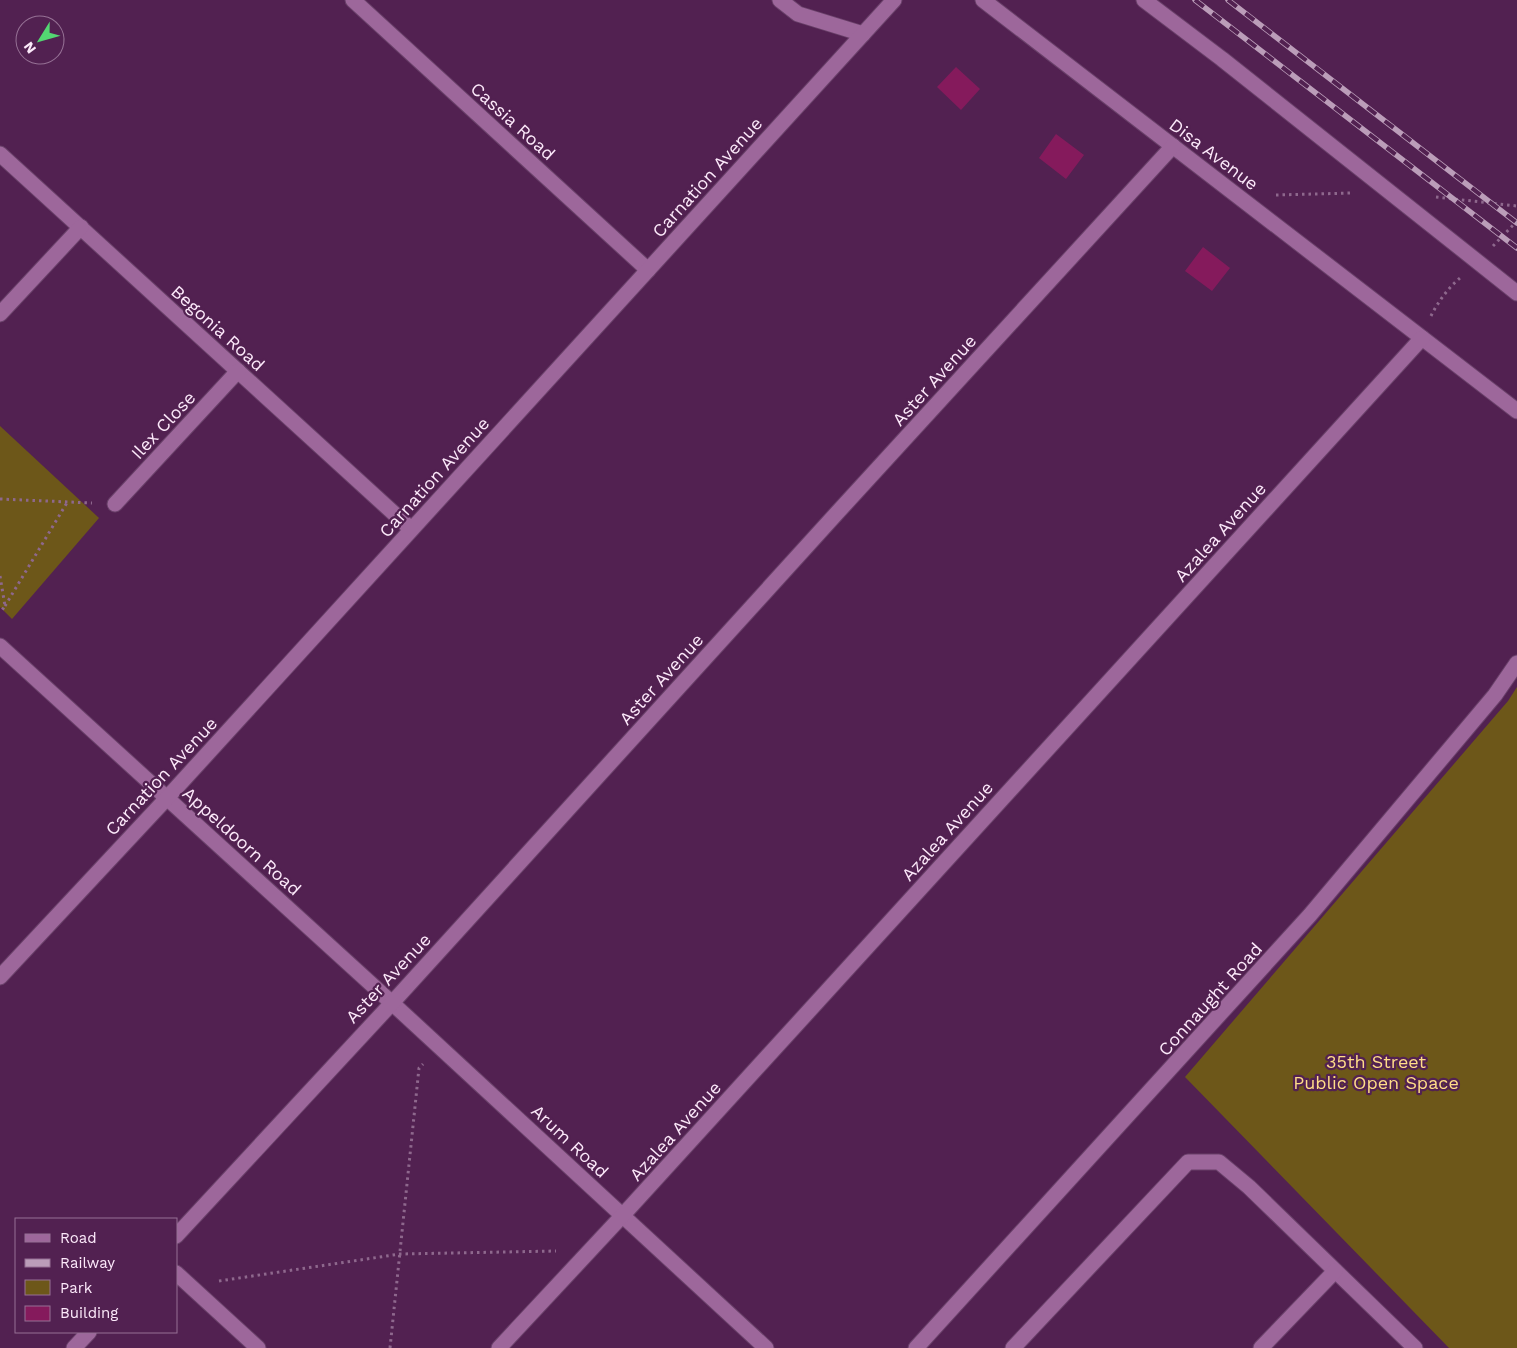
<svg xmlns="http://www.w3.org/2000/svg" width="1517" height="1348" viewBox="0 0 1517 1348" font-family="'Work Sans',sans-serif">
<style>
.green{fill:#6d5719}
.building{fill:#851a5c}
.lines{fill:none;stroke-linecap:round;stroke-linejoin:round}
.service-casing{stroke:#694069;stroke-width:17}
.minor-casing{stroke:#694069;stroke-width:17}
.path{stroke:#8e688d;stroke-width:3;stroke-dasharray:2.5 4;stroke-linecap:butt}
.service{stroke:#9d679b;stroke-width:15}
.minor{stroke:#9d679b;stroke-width:15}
.rail-casing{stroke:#bb9db9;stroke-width:5.5}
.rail{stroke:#522151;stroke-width:4;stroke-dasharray:11;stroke-linecap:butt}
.labels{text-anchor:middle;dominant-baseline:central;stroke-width:4.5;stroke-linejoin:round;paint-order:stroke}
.street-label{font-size:18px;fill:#fce9fa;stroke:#522151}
.park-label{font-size:18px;fill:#fd8;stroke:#522151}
</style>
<rect width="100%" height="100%" fill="#522151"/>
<g class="green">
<path d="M 0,426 L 99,518 L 12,619 L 0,607 Z"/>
<path d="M 1517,687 L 1517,1348 L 1449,1348 L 1185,1077 L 1508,701 Z"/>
</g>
<g class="building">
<path d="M 956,67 L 980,89 L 961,110 L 937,87 Z"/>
<path d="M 1056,134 L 1084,155 L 1066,179 L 1039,158 Z"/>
<path d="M 1203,247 L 1230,268 L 1212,291 L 1185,271 Z"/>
</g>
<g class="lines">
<g class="service-casing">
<path id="service" d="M 1144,0 L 1222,59 L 1517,293"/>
</g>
<g class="minor-casing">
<g id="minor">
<path d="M 353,0 L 648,270"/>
<path d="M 780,0 L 798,14 L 863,34"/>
<path d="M 983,0 L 1517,411"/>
<path d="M 0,154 L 411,529"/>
<path d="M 0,314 L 81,227"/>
<path d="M 115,504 L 238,371"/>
<path d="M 0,646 L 392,1003 L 766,1348"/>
<path d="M 0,977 L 167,798 L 894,0"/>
<path d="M 176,1236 L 392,1003 L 836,514 L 1173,146"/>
<path d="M 176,1273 L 258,1348"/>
<path d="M 74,1348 L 89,1332"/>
<path d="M 499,1348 L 623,1215 L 1422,338"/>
<path d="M 916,1348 L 1310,915 L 1495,695 L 1517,663"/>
<path d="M 1013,1348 L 1188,1162 L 1219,1162 L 1249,1187 L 1415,1348"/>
<path d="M 1261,1348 L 1335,1271"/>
</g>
</g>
<g class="path">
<path d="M 1276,195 L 1352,193"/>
<path d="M 1436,197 L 1517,206"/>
<path d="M 1493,246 L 1517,221"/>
<path d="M 1431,316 C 1438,302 1448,288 1460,278"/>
<path d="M 0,499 L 92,503"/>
<path d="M 0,576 L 5,606 L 0,613"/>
<path d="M 5,606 L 68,501"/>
<path d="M 219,1281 L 400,1254 L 556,1251"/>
<path d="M 390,1348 L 419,1068 L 423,1064"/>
</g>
<use href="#service" class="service"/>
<use href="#minor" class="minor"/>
<g class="rail-casing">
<g id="rail">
<path d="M 1195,0 L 1517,248"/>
<path d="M 1228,0 L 1517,223"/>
</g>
</g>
<use href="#rail" class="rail"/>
</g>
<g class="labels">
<g class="street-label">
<text transform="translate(513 121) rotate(42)">Cassia Road</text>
<text transform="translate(1214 154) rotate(37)">Disa Avenue</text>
<text transform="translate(707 177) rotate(-48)">Carnation Avenue</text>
<text transform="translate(218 328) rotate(42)">Begonia Road</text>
<text transform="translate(934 380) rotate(-48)">Aster Avenue</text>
<text transform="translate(163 425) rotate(-47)">Ilex Close</text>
<text transform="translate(434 477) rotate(-48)">Carnation Avenue</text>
<text transform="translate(1220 532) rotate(-48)">Azalea Avenue</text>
<text transform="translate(661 679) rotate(-48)">Aster Avenue</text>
<text transform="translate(161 776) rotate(-47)">Carnation Avenue</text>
<text transform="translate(947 831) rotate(-48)">Azalea Avenue</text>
<text transform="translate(242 841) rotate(42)">Appeldoorn Road</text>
<text transform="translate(388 978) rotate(-47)">Aster Avenue</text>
<text transform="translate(1210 999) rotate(-48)">Connaught Road</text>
<text transform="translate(675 1131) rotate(-48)">Azalea Avenue</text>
<text transform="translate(570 1141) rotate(43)">Arum Road</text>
</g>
<g class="park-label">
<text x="1376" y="1061">35th Street<tspan x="1376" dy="21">Public Open Space</tspan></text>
</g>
</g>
<rect x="15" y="1218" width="162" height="115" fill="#522151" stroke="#967195"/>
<rect x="25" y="1234" width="25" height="8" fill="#9d679b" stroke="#967195"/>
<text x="60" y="1243" font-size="15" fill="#fce9fa">Road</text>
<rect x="25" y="1259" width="25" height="8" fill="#bb9db9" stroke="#967195"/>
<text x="60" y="1268" font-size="15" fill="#fce9fa">Railway</text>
<rect x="25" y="1280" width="25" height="15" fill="#6d5719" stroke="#967195"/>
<text x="60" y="1293" font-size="15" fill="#fce9fa">Park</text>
<rect x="25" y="1306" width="25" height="15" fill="#851a5c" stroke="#967195"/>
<text x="60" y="1318" font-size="15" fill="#fce9fa">Building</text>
<g transform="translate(40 40) rotate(233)"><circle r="24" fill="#522151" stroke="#967195"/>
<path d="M0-4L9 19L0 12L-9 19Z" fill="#53d672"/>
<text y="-8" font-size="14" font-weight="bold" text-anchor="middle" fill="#fce9fa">N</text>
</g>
</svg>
